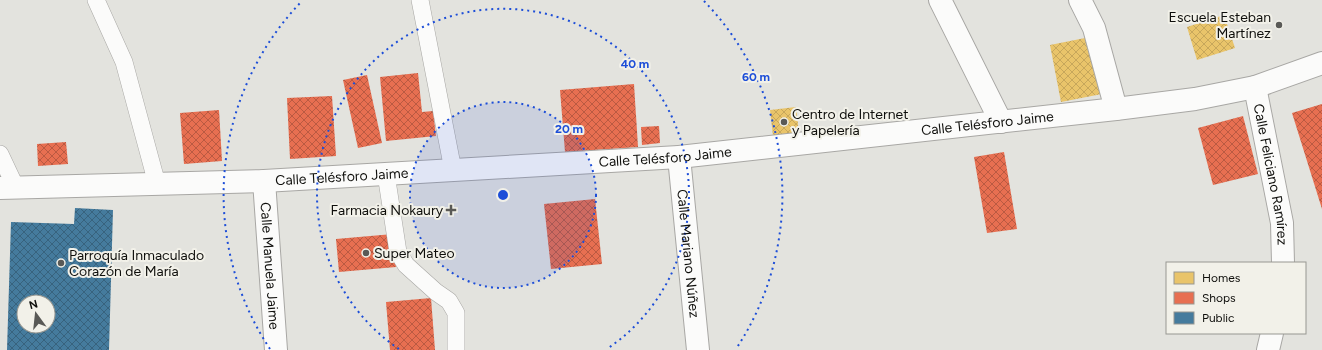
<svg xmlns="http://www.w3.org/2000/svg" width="1322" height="350" viewBox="0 0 1322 350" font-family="Figtree,sans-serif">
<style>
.homes{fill:url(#homes-cross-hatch)}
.shops{fill:url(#shops-cross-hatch)}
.public{fill:url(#public-cross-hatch);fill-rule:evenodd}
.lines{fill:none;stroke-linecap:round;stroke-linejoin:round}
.service-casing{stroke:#a8a7a4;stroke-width:18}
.minor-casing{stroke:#a8a7a4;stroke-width:24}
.service{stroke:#fbfbfa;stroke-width:17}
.minor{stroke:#fbfbfa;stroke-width:22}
.ring{fill:none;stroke:#1d4ed8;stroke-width:2;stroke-dasharray:2 4}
.poi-dot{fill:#595956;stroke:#f2f1e9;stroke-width:1.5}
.labels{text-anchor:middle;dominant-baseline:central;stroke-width:4;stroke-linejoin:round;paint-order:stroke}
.poi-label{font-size:14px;fill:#0f0f0c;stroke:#f2f1e9;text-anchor:start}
.street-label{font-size:14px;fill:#0f0f0c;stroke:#f2f1e9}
.centre{fill:#1d4ed8;stroke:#f2f1e9;stroke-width:2}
.ring-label{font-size:12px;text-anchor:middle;font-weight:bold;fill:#1d4ed8;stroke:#f2f1e9;stroke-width:4;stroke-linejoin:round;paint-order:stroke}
</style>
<defs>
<pattern id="homes-cross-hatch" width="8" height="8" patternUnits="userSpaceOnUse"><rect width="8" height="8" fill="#e9c46a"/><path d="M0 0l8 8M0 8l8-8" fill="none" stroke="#c7a75b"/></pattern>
<pattern id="shops-cross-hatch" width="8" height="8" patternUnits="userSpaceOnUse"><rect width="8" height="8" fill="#e76f51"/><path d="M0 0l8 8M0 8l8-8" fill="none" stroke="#ba5a42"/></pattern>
<pattern id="public-cross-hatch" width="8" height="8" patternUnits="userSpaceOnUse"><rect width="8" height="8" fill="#457b9d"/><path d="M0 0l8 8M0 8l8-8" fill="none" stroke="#38637e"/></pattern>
</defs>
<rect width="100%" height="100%" fill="#e3e3de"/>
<g class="homes">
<path d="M 1224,15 L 1235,48 L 1197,60 L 1187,27 Z"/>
<path d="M 1095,36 L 1107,93 L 1061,102 L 1050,45 Z"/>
<path d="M 796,107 L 799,133 L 773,136 L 770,110 Z"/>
</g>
<g class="shops">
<path d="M 418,73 L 422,112 L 433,111 L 436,136 L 386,141 L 380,77 Z"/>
<path d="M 367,75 L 382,143 L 358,148 L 343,80 Z"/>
<path d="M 634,84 L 638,147 L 565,152 L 560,90 Z"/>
<path d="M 332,96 L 336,156 L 290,159 L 287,98 Z"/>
<path d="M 1322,104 L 1322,209 L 1292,113 Z"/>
<path d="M 219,110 L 222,161 L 184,164 L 180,113 Z"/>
<path d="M 1243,116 L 1258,174 L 1213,185 L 1198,128 Z"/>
<path d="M 659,126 L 660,143 L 642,145 L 641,127 Z"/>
<path d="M 66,142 L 68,164 L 38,166 L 37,144 Z"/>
<path d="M 1004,152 L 1017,229 L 987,233 L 974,157 Z"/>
<path d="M 595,199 L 602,264 L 551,269 L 544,204 Z"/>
<path d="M 393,234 L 396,267 L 339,272 L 336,239 Z"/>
<path d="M 431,298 L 435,350 L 390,350 L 386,302 Z"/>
</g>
<path class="public" d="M 75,208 L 113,210 L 109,350 L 7,350 L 11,222 L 74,224 ZM 24,302 L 48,302 L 48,326 L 24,326 Z"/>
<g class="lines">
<g class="service-casing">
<g id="service">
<path d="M 96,0 L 124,62 L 157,184"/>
<path d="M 420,0 L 453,170"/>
<path d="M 0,154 L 16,188"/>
<path d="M 386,174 L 398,252 L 406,265 L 436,292 L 449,301 L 456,313 L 456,350"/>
</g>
</g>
<g class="minor-casing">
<g id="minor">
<path d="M 940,0 L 1001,122"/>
<path d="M 1080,0 L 1094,28 L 1116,109"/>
<path id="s1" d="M 1255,87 L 1282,223 L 1283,263"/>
<path id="s2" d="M 679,157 L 698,350"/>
<path id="s3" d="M 264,181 L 276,350"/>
<path id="s4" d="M 0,188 L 264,181 L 679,157 L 1116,109 L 1195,99 L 1255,87 L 1322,63"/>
<path d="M 1268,350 L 1272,333"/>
</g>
</g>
<use href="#service" class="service"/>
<use href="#minor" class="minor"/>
</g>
<circle cx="503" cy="195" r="93" fill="#1d4ed8" fill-opacity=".12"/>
<g class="ring">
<circle cx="503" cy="195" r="93"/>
<path d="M399 349A186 186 0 1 1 607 349"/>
<path d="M270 349A279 279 0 0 1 302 1M704 1A279 279 0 0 1 736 349"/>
</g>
<g class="poi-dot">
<circle cx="1279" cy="25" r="4"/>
<circle cx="784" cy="122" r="4"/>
<path d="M449 204h4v4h4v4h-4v4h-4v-4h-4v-4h4z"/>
<circle cx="366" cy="253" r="4"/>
<circle cx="61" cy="263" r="4"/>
</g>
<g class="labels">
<g class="poi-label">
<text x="1271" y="17" text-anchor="end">Escuela Esteban<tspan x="1271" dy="16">Martínez</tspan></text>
<text x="792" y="114">Centro de Internet<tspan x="792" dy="16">y Papelería</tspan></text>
<text x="443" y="210" text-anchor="end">Farmacia Nokaury</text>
<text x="374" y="253">Super Mateo</text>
<text x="69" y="255">Parroquía Inmaculado<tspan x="69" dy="16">Corazón de María</tspan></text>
</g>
<g class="street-label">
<text stroke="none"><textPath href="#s4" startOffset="990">Calle Telésforo Jaime</textPath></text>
<text stroke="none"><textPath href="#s4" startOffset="666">Calle Telésforo Jaime</textPath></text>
<text stroke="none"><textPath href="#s1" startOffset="89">Calle Feliciano Ramírez</textPath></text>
<text stroke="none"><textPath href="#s4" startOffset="342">Calle Telésforo Jaime</textPath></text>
<text stroke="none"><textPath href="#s2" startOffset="97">Calle Mariano Núñez</textPath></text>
<text stroke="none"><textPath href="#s3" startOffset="85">Calle Manuela Jaime</textPath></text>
</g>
</g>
<circle cx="503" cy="195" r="6" class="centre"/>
<g class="ring-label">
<text x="635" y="68">40 m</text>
<text x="756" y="81">60 m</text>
<text x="569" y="133">20 m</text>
</g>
<rect x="1166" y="262" width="140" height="72" fill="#f2f1e9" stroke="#979791"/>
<rect x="1174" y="272" width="20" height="12" fill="#e9c46a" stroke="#979791"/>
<text x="1202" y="282" font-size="12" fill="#0f0f0c">Homes</text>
<rect x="1174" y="292" width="20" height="12" fill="#e76f51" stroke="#979791"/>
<text x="1202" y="302" font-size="12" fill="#0f0f0c">Shops</text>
<rect x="1174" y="312" width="20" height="12" fill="#457b9d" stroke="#979791"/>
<text x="1202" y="322" font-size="12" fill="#0f0f0c">Public</text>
<g transform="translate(36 314) rotate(345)"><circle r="19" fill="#f2f1e9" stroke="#979791"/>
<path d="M0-3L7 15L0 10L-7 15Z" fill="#595956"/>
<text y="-6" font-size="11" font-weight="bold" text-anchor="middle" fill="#0f0f0c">N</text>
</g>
</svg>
